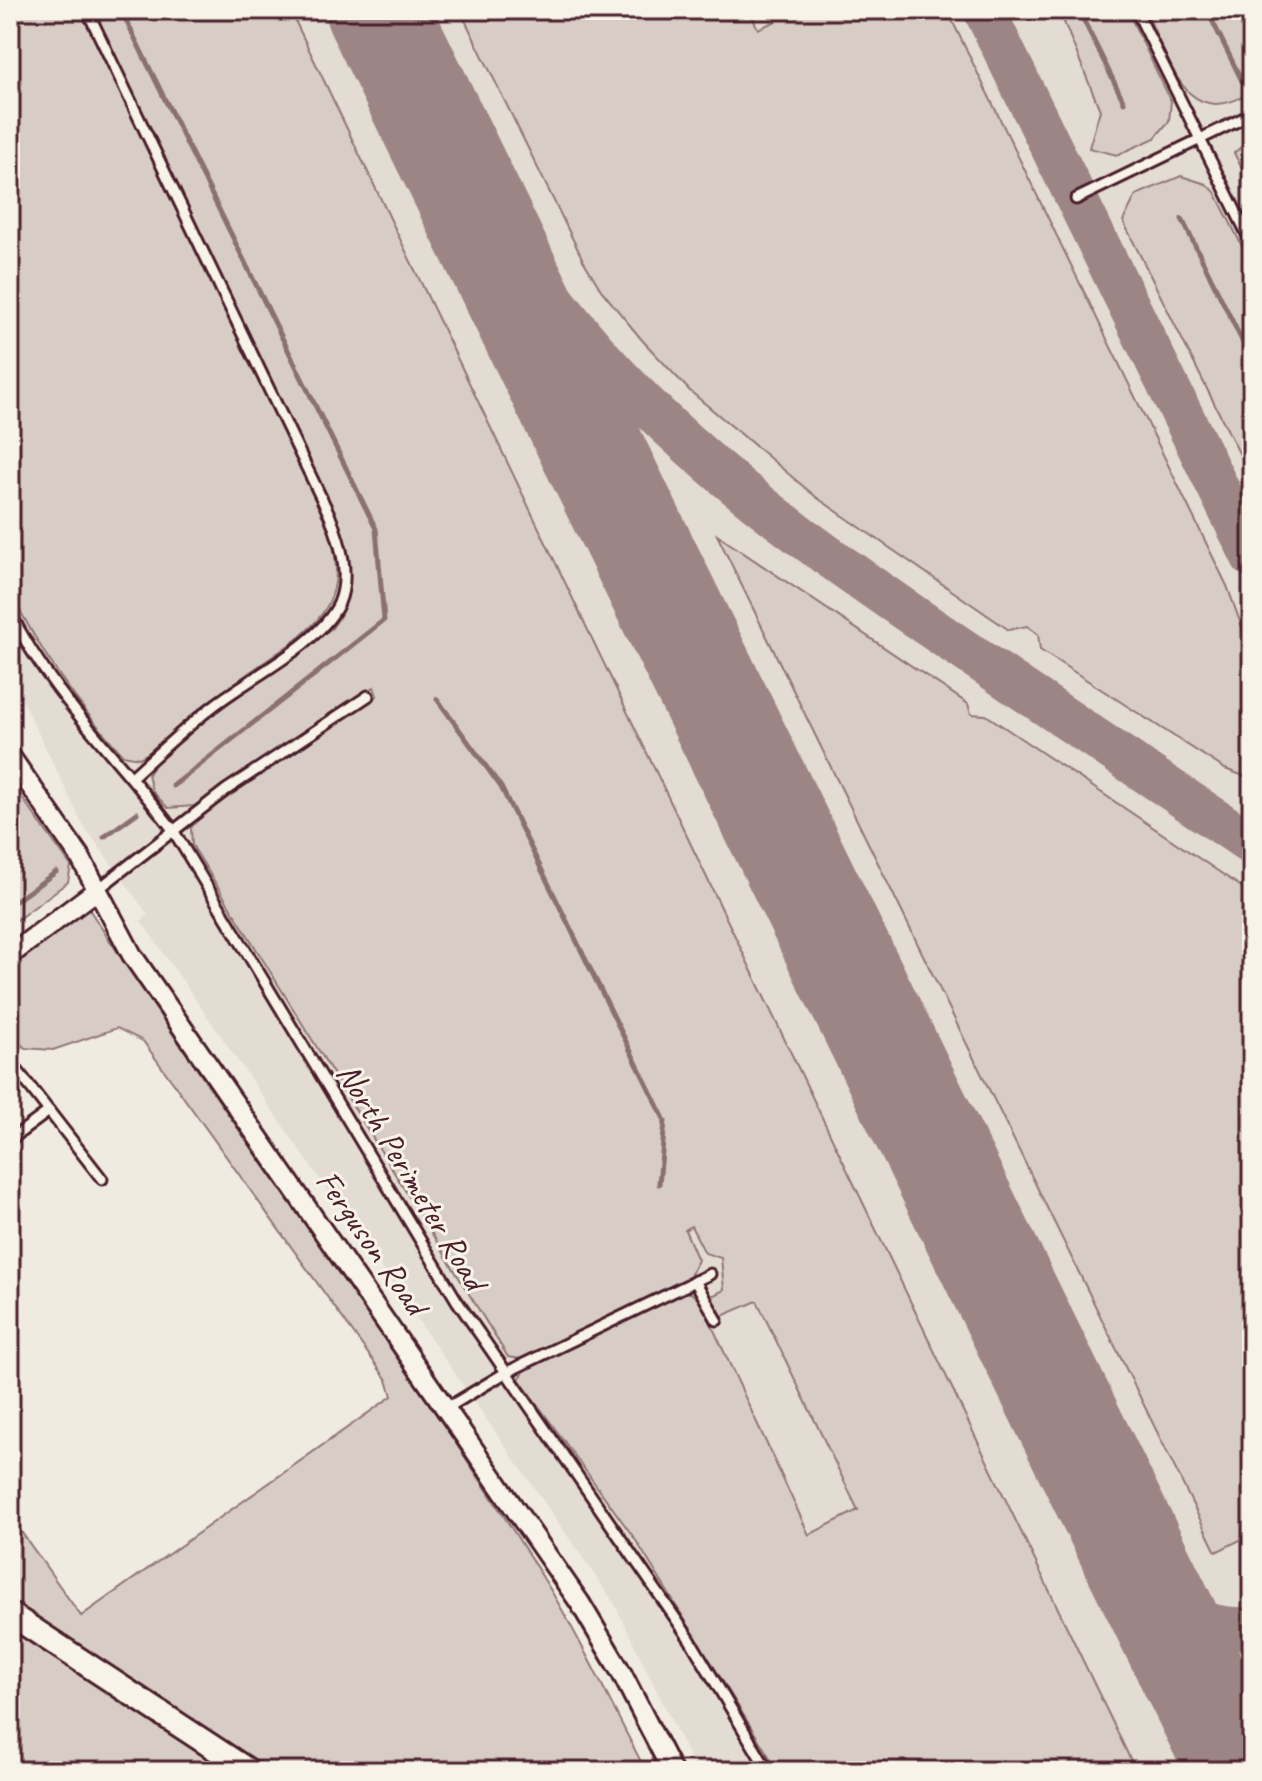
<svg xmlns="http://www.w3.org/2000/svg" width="1262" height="1781" viewBox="0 0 1262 1781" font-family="Caveat,sans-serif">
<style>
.built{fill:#e3dcd2}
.green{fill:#d8cdc6;stroke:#917678;stroke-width:2}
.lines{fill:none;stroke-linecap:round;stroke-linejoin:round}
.stream{stroke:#8b6f72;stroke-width:5}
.taxiway{stroke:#9d8586;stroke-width:42}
.runway{stroke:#9d8586;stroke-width:104}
.service-casing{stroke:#4a1f2b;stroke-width:15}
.minor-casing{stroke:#4a1f2b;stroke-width:24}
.tertiary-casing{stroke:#4a1f2b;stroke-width:28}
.service{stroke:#f7f3e8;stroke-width:9}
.minor{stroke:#f7f3e8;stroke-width:18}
.tertiary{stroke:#f7f3e8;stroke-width:22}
.labels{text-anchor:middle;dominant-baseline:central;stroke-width:6;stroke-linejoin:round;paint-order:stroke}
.street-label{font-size:34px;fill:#4a1f2b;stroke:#f7f3e8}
</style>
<rect width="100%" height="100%" fill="#f0ebe0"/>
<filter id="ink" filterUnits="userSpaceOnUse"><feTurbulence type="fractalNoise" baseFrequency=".0125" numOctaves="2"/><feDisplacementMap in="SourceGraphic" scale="16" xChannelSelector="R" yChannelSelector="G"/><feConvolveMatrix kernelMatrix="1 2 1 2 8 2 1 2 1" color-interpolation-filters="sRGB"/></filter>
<g filter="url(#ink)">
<path class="built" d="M 10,10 L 1252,10 L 1252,1771 L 696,1771 L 614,1603 L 141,921 L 148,915 L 82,823 L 10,675 Z"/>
<g class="green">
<path d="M 10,10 L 81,10 L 323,514 C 360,608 313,628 243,677 C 212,699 182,725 153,751 L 139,758 L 123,755 C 77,705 40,652 10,591 Z"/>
<path d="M 91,10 L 290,10 L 1136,1771 L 778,1771 L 635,1539 L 519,1379 L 526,1369 L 680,1293 L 691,1293 L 701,1302 L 809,1535 L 858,1510 L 757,1301 L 720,1317 L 710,1297 L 724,1290 L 721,1258 L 705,1253 L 691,1226 L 685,1230 L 698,1260 L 689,1278 L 521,1359 L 508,1357 L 192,845 L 191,828 L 200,816 L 377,696 L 374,687 L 194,806 L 168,808 L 152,791 L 148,774 L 158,758 L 185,735 L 332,628 C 360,592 349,551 333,512 Z"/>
<path d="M 460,10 L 749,10 L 758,29 L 776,21 L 771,10 L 947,10 L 1227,586 L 1252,655 L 1252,779 L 1225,769 L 1040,650 L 1038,634 L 1027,626 L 1009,630 L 816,497 L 690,391 L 642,340 L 601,290 L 583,260 Z"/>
<path d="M 1059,10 L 1127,10 L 1171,101 L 1169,121 L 1155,138 L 1117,155 L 1089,148 L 1100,110 Z"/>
<path d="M 1145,10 L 1246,10 L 1252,22 L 1252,91 C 1185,135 1169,58 1145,10 Z"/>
<path d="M 1252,138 L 1252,178 L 1248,180 L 1234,153 Z"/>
<path d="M 1181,176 L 1206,184 L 1215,192 L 1252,266 L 1252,479 L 1123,221 L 1136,195 Z"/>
<path d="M 717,535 L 968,704 L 971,714 L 986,715 L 1252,894 L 1252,1556 L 1242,1539 L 1216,1552 Z"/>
<path d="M 10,781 L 71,866 L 68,882 L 10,925 Z"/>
<path d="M 87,906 C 237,1136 405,1355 550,1589 C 585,1647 614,1711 646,1771 L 10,1771 L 10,1516 L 81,1616 L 392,1396 L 387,1380 L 143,1041 L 117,1028 L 53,1050 L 25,1048 L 10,1033 L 10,964 Z"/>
</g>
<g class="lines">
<g class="stream">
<path d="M 121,10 L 376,529 L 384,620 L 173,786"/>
<path d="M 1207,10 L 1242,81"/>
<path d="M 1084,21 L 1124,102"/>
<path d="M 1182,219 L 1252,361"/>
<path d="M 437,699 L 501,787 L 665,1121 L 659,1184"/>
<path d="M 104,837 L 137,813"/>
<path d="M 10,905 L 56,872"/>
</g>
<g class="taxiway">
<path d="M 984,10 L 1252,557"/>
<path d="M 414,86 C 475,189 537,290 619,377 C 719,483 835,563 955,644 C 1054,711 1153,777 1252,844"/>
<path d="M 1123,1533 C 1156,1588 1179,1632 1252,1628"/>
<path d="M 1234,1759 L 1242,1771"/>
</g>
<path class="runway" d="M 377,10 L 1240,1771"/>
<g class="service-casing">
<g id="service">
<path d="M 87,10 L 329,514 C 340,541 351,574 339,603 C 321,643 251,677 216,704 C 187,726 160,751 133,776"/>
<path d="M 1136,10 L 1252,244"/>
<path d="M 1076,199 L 1252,114"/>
<path d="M 10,612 C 50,694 119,758 173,830 L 457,1301 L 689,1638 L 768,1771"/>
<path d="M 97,890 L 226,790 L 368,696"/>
<path d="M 10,1061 L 102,1179"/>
<path d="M 10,1140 L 49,1111"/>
<path d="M 695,1281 L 717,1320"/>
<path d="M 447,1408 L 505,1373 L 710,1274"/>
</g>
</g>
<g class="minor-casing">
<g id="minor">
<path d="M 10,756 L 80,857 L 132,955 L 580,1603 L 621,1672 L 672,1771"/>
<path d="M 10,955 L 97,890"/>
</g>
</g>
<g class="tertiary-casing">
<path id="tertiary" d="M 10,1614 L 249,1771"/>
</g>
<use href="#service" class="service"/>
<use href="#minor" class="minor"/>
<use href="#tertiary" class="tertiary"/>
</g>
</g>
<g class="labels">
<g class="street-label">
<text transform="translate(412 1176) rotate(59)">North Perimeter Road</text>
<text transform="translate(372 1242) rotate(55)">Ferguson Road</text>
</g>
</g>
<rect width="1262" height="1781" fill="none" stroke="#f7f3e8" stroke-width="40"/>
<rect x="20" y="20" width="1222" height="1741" fill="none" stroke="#4a1f2b" stroke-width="3" filter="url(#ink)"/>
</svg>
